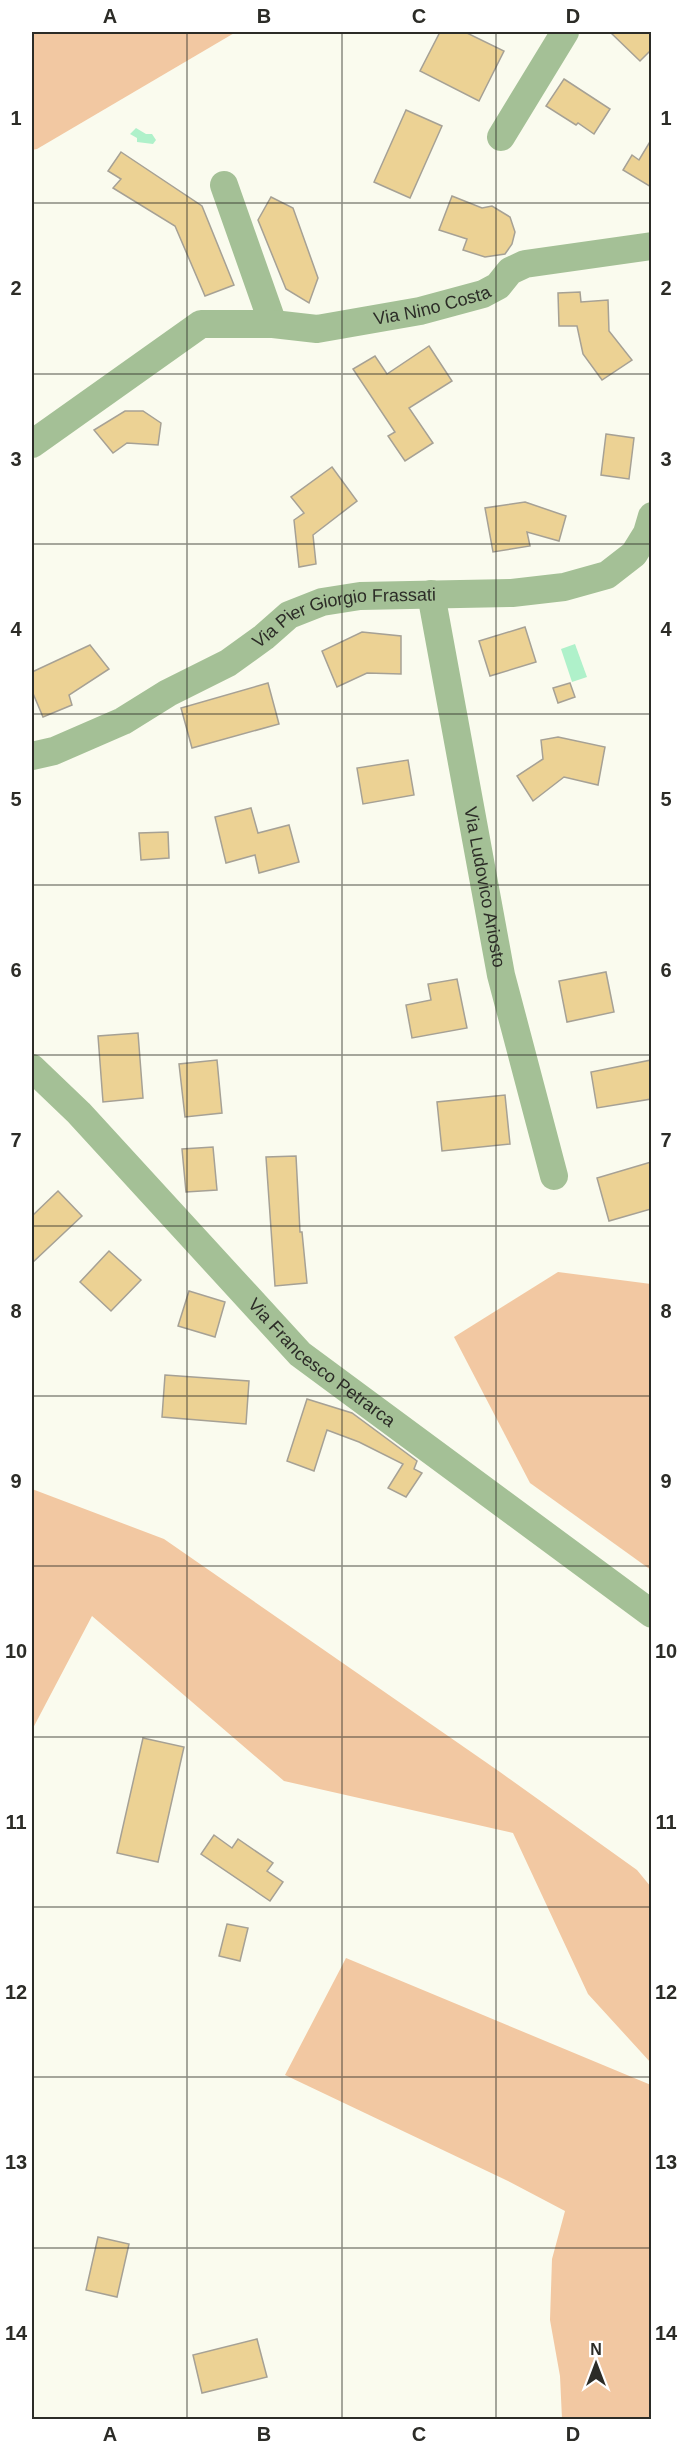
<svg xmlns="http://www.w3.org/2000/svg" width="683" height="2451" viewBox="0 0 683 2451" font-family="Helvetica,sans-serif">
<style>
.green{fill:#f2c8a2}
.water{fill:#aff1ca}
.building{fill:#ecd294;stroke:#a6a195;stroke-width:1.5}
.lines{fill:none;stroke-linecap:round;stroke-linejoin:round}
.minor{stroke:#a4c096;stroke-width:28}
.grid{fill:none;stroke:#2c2c27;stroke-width:1.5;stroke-opacity:0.55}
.labels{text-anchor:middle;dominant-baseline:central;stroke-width:4.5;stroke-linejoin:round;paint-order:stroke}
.street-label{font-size:18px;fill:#2c2c27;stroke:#fff}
.neatline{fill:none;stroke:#2c2c27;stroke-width:2}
.grid-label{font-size:20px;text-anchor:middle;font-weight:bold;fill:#2c2c27}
</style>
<rect width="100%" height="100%" fill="#fafbee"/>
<g class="green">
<path d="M 32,32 L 236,32 L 37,149 L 32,150 Z"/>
<path d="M 558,1272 L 651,1284 L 651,1570 L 530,1483 L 454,1337 Z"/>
<path d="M 32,1489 L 164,1539 L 500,1772 L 637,1870 L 651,1887 L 651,2063 L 588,1994 L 513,1833 L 284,1781 L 92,1616 L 32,1730 Z"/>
<path d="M 346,1958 L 651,2085 L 651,2419 L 562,2419 L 560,2376 L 550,2320 L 552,2259 L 565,2211 L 508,2181 L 285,2075 Z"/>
</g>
<g class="water">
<path d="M 136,128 L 146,134 L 152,134 L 156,140 L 153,144 L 137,142 L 137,138 L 130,134 Z"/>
<path d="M 575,644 L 587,677 L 572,682 L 561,649 Z"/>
</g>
<g class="building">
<path d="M 440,32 L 465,32 L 504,51 L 479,101 L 420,71 Z"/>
<path d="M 610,32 L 651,32 L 651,50 L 640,61 Z"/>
<path d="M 564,79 L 610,109 L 594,134 L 578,123 L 576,125 L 546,106 Z"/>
<path d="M 406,110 L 442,126 L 410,198 L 374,182 Z"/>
<path d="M 651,140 L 651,187 L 623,170 L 632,155 L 639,160 Z"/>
<path d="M 121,152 L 202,206 L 234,285 L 205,296 L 175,226 L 113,188 L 121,179 L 108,171 Z"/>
<path d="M 452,196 L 482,208 L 492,206 L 510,217 L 515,232 L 512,244 L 505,254 L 485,257 L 463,250 L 467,239 L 439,230 Z"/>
<path d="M 271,197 L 293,208 L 318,278 L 309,303 L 286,289 L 258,220 Z"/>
<path d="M 580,292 L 581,302 L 608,300 L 609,331 L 632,360 L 602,380 L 583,354 L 577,326 L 559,326 L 558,293 Z"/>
<path d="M 429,346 L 452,381 L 409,408 L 433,443 L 405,461 L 388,436 L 395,432 L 353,369 L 375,356 L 387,374 Z"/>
<path d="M 125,411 L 143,411 L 161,423 L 158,445 L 127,443 L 113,453 L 94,430 Z"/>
<path d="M 606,434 L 634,438 L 629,479 L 601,475 Z"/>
<path d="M 332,467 L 357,501 L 313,535 L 316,564 L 299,567 L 294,520 L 304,513 L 291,497 Z"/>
<path d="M 525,502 L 566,516 L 559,541 L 527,532 L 530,546 L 493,552 L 485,508 Z"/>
<path d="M 525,627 L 536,662 L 490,676 L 479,641 Z"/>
<path d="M 362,632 L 401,636 L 401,674 L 367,673 L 337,687 L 322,651 Z"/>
<path d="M 90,645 L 109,669 L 69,695 L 72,705 L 43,717 L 32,691 L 32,672 Z"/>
<path d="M 268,683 L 279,724 L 192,748 L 181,708 Z"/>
<path d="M 570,683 L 575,697 L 558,703 L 553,688 Z"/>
<path d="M 558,737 L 605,747 L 598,785 L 564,777 L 533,801 L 517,776 L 543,759 L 541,740 Z"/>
<path d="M 408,760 L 414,795 L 363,804 L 357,768 Z"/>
<path d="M 251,808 L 258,833 L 289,825 L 299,862 L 259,873 L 255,855 L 226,863 L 215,817 Z"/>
<path d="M 168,832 L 169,858 L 141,860 L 139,833 Z"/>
<path d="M 606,972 L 614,1012 L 567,1022 L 559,981 Z"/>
<path d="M 457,979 L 467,1028 L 412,1038 L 406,1005 L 431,1000 L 428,984 Z"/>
<path d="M 138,1033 L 143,1098 L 103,1102 L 98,1036 Z"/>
<path d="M 217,1060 L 222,1113 L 185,1117 L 179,1064 Z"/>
<path d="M 651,1060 L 651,1099 L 597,1108 L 591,1072 Z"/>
<path d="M 505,1095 L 510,1144 L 442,1151 L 437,1102 Z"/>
<path d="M 213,1147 L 217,1190 L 186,1192 L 182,1149 Z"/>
<path d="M 296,1156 L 300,1232 L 302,1232 L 307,1283 L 275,1286 L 266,1157 Z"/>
<path d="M 651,1162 L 651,1209 L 609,1221 L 597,1178 Z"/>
<path d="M 58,1191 L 82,1216 L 32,1263 L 32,1216 Z"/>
<path d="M 109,1251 L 141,1280 L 111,1311 L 80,1282 Z"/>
<path d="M 189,1291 L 225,1302 L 215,1337 L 178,1326 Z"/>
<path d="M 165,1375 L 249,1381 L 246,1424 L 162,1417 Z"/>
<path d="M 307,1399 L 352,1413 L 417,1461 L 414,1469 L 422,1473 L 406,1497 L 388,1488 L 403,1464 L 359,1442 L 327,1430 L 314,1471 L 287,1461 Z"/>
<path d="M 143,1738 L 184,1747 L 158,1862 L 117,1853 Z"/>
<path d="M 214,1835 L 232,1848 L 238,1839 L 273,1863 L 267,1871 L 283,1882 L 270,1901 L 201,1854 Z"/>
<path d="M 227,1924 L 248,1928 L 240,1961 L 219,1956 Z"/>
<path d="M 98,2237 L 129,2244 L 117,2297 L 86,2290 Z"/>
<path d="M 257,2339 L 267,2377 L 202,2393 L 193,2355 Z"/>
</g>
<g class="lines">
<g class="minor">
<path d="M 501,137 L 565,32"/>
<path d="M 224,185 L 273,324"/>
<path id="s1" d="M 32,444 L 201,324 L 273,324 L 317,329 L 420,311 L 483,294 L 498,286 L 510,271 L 525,264 L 652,246"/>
<path id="s2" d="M 431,594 L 501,975 L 554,1176"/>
<path id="s3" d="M 32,756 L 54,751 L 123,721 L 168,693 L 228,663 L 264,637 L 289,615 L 322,602 L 360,596 L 512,593 L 564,587 L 607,575 L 634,554 L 647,533 L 652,516"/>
<path id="s4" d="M 32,1068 L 79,1113 L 300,1354 L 652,1614"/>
</g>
</g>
<path class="grid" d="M 187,32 L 187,2420M 342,32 L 342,2420M 496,32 L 496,2420M 32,203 L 652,203M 32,374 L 652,374M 32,544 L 652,544M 32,714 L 652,714M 32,885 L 652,885M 32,1055 L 652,1055M 32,1226 L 652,1226M 32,1396 L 652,1396M 32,1566 L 652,1566M 32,1737 L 652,1737M 32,1907 L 652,1907M 32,2077 L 652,2077M 32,2248 L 652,2248"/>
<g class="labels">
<g class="street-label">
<text stroke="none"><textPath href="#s1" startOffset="441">Via Nino Costa</textPath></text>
<text stroke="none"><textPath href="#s3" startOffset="348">Via Pier Giorgio Frassati</textPath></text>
<text stroke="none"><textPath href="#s2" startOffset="298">Via Ludovico Ariosto</textPath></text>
<text stroke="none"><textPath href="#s4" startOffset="414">Via Francesco Petrarca</textPath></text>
</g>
</g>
<rect width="683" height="2451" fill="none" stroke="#ffffff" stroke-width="66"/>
<g transform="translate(596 2364)" stroke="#ffffff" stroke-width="4.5" paint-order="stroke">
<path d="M0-4.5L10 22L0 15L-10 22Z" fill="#2c2c27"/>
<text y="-9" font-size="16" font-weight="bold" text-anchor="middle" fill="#2c2c27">N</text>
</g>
<rect x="33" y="33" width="617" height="2385" class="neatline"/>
<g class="grid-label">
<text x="110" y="23">A</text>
<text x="264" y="23">B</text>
<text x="419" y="23">C</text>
<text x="573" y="23">D</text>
<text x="16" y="125">1</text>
<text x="666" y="125">1</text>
<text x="16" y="295">2</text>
<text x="666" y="295">2</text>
<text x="16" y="466">3</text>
<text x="666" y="466">3</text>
<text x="16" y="636">4</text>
<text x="666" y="636">4</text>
<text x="16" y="806">5</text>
<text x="666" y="806">5</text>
<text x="16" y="977">6</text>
<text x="666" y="977">6</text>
<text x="16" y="1147">7</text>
<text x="666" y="1147">7</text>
<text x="16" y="1318">8</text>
<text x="666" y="1318">8</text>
<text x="16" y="1488">9</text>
<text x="666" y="1488">9</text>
<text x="16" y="1658">10</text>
<text x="666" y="1658">10</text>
<text x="16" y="1829">11</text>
<text x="666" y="1829">11</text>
<text x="16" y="1999">12</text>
<text x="666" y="1999">12</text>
<text x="16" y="2169">13</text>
<text x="666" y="2169">13</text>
<text x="16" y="2340">14</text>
<text x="666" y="2340">14</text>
<text x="110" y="2441">A</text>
<text x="264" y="2441">B</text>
<text x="419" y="2441">C</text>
<text x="573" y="2441">D</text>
</g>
</svg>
